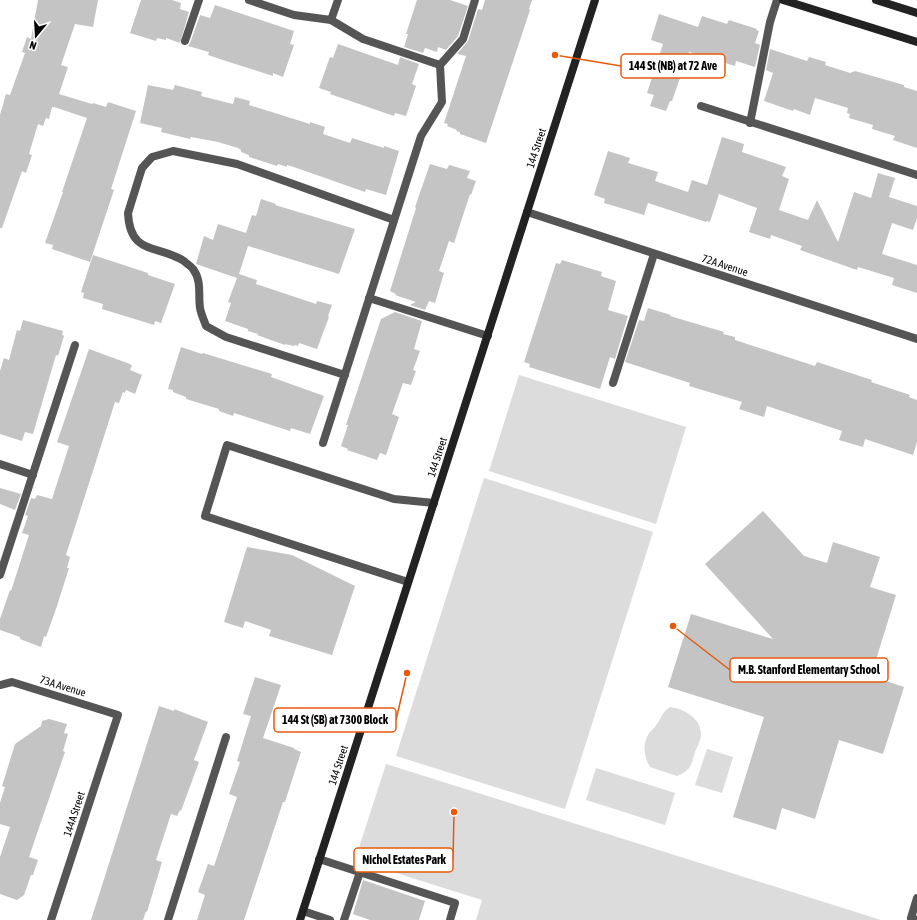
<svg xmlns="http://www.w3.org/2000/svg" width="917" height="920" viewBox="0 0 917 920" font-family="'Asap Condensed',sans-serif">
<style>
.green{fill:#dcdcdc}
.building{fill:#c4c4c4}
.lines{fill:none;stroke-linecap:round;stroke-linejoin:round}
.service{stroke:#555;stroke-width:8}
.minor{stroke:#555;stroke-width:8}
.secondary{stroke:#222;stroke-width:8}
.labels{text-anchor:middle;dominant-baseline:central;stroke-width:3.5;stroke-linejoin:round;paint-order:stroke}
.street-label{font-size:11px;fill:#000;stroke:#fff}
.leader{fill:none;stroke:#e8590c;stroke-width:1.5}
.callout-dot{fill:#e8590c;stroke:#fff;stroke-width:1.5}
.callout{fill:#fff;stroke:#e8590c;stroke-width:1.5}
.callout-label{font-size:12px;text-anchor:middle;font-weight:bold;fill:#000}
</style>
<rect width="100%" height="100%" fill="#fff"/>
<g class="green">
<path d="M 519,375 L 686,427 L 656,524 L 489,471 Z"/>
<path d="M 484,478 L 653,532 L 565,809 L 396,756 Z"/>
<path d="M 670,707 C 684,709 701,718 701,734 C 701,740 697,747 695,752 C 691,766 691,770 677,776 L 650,767 C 645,759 642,747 647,737 C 649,732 654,729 657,724 C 662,717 662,712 670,707 Z"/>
<path d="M 707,749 L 733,757 L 722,793 L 695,785 Z"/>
<path d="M 386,764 L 881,920 L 476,920 L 482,900 L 355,860 Z"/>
<path d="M 596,768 L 675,793 L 665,825 L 586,800 Z"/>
</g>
<g class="building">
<path d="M 38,0 L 98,0 L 93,27 L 75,24 L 61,65 L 68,67 L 59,94 L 92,104 L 93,103 L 106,107 L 108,102 L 136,111 L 111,189 L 114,190 L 90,262 L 52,249 L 53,245 L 45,243 L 63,192 L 62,192 L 87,118 L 54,107 L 52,107 L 49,119 L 46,118 L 43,126 L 38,124 L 29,154 L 32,155 L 26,173 L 22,171 L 2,228 L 0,228 L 0,115 L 6,94 L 10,95 L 25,53 L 22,52 L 27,37 L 31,39 Z"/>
<path d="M 141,0 L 172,0 L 181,3 L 180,9 L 189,12 L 180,43 L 166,38 L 166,40 L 157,38 L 156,41 L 130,33 Z"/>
<path d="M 417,0 L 450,0 L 468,6 L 458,36 L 446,50 L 438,47 L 437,52 L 425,48 L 423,53 L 404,47 L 408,34 L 406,34 Z"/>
<path d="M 485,0 L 532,0 L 529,9 L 530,10 L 486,143 L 460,134 L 460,132 L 456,131 L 457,130 L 447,126 L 448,124 L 444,123 L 466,56 L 457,54 L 468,41 L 478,9 L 482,10 Z"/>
<path d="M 215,5 L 294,31 L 290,44 L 294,45 L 283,77 L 273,73 L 273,76 L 229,62 L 208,55 L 209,52 L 188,46 L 190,43 L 200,15 L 210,18 Z"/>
<path d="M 659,14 L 698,27 L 702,16 L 727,24 L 729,20 L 757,29 L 756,30 L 759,31 L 755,43 L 760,45 L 755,67 L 736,61 L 735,66 L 689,52 L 672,101 L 670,101 L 666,111 L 650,106 L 654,95 L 647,93 L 663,44 L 651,40 Z"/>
<path d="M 338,44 L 398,65 L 400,57 L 419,64 L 412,84 L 416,86 L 406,116 L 395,113 L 394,116 L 330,94 L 331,92 L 319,88 L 330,57 L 333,58 Z"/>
<path d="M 770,49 L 807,61 L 809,57 L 826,62 L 825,65 L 850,73 L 855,71 L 904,85 L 904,87 L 917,91 L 917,148 L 893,140 L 895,136 L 872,129 L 873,125 L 849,118 L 850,114 L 847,113 L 848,108 L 815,98 L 810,115 L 794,109 L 793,111 L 764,101 L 773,73 L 766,70 Z"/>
<path d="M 148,85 L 173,90 L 175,85 L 202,92 L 201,96 L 233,104 L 235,97 L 250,101 L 249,105 L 310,124 L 310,122 L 325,127 L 323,134 L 350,143 L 352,138 L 384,148 L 384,146 L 399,151 L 386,195 L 366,189 L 365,192 L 291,166 L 287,165 L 287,167 L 278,164 L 277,166 L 249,157 L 249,155 L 241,152 L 241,150 L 238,148 L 218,142 L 191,137 L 190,139 L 161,132 L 162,128 L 140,123 Z"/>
<path d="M 722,137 L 744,144 L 742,152 L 786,167 L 782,176 L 789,179 L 779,210 L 808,220 L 817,200 L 838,242 L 854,192 L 871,198 L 878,173 L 895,178 L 889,197 L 917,206 L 917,218 L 913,230 L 892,223 L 882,254 L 917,265 L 917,293 L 892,285 L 894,278 L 858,267 L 857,270 L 800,250 L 802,246 L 771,235 L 770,239 L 749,232 L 757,208 L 719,194 L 710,222 L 707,221 L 706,222 L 648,203 L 644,215 L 604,203 L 605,199 L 594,195 L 608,151 L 630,158 L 628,163 L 658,172 L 655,181 L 688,192 L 692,180 L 707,185 Z"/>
<path d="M 430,164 L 447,169 L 449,165 L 470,171 L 467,178 L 476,181 L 471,195 L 470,194 L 454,243 L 449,241 L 439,271 L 444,273 L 435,303 L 429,301 L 425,310 L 410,305 L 416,302 L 395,295 L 396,294 L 390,291 L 416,208 L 415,207 Z"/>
<path d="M 261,199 L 276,204 L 275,205 L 355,229 L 339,274 L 248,246 L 239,274 L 257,280 L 256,284 L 316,304 L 317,301 L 332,305 L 328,316 L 329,317 L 317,349 L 299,343 L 298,346 L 295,345 L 294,346 L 285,344 L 285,345 L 257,335 L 258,334 L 248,331 L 248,329 L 225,321 L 231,303 L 228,302 L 237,278 L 196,264 L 204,236 L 213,240 L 218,224 L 246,233 L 252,215 L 256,216 Z"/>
<path d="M 93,255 L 148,273 L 148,275 L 175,284 L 161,323 L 155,321 L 154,325 L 102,309 L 103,304 L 83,298 L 84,293 L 81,292 Z"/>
<path d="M 562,260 L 602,272 L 601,276 L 616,281 L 608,310 L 628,316 L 615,359 L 610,357 L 600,389 L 529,367 L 530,364 L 524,362 L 556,263 L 560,264 Z"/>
<path d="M 648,308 L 671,315 L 670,316 L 724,332 L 723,334 L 735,337 L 735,340 L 815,366 L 817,362 L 872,380 L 871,382 L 910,395 L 909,397 L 917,400 L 917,442 L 913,455 L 865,439 L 863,447 L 839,440 L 842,431 L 767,406 L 764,417 L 739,409 L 742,402 L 689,386 L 690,383 L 625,362 L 639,320 L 644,321 Z"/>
<path d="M 395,312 L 422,321 L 414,349 L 420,351 L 413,370 L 416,371 L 411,385 L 403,383 L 397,400 L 392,414 L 399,417 L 386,455 L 380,453 L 377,460 L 347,450 L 348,449 L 341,446 L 348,425 L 346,425 L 381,319 Z"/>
<path d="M 23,320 L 63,331 L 62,335 L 64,336 L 58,356 L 56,355 L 33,434 L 25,432 L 22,441 L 0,434 L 0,371 L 4,358 L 9,360 L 17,330 L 20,331 Z"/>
<path d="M 181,347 L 202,354 L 203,353 L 272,374 L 271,377 L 324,396 L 310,434 L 291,428 L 290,431 L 234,413 L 233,416 L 219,411 L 219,409 L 186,399 L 186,397 L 173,392 L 173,390 L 168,389 Z"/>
<path d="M 89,349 L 130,364 L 132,366 L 130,370 L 142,375 L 135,394 L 126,390 L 125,393 L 123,392 L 119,403 L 115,402 L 66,555 L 70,557 L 67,568 L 69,568 L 57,606 L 46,637 L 44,636 L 41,647 L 20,639 L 20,637 L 0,630 L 0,619 L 10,590 L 11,591 L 29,535 L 22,533 L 28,516 L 25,515 L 31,498 L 35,499 L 37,495 L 52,499 L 69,446 L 57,442 Z"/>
<path d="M 0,488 L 21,494 L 15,510 L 0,504 Z"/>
<path d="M 763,511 L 804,556 L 827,563 L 833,542 L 880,557 L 870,587 L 896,595 L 871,676 L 904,687 L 883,754 L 839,740 L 815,819 L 782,808 L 776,830 L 733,817 L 764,717 L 668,687 L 691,614 L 773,639 L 705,564 Z"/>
<path d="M 247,547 L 292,555 L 355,586 L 332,655 L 269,636 L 271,630 L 245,621 L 243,628 L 224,622 Z"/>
<path d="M 255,677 L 281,685 L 263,738 L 294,748 L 294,749 L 301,752 L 285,802 L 283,802 L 244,920 L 197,920 L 205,895 L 198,892 L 208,864 L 214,866 L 237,797 L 229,794 L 240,762 L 237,761 L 251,716 L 243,714 Z"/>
<path d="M 159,706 L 174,711 L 174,709 L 208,722 L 194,760 L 199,762 L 181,811 L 180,810 L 177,816 L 171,814 L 156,860 L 162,862 L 147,912 L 146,911 L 143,920 L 91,920 Z"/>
<path d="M 49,719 L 67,724 L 64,733 L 68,734 L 63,751 L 65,752 L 29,857 L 38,860 L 33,875 L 31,875 L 24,895 L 17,900 L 0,894 L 0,857 L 10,827 L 0,824 L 0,803 L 5,787 L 2,786 L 15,744 L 41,726 L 42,721 Z"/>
<path d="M 363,880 L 425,901 L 419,920 L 370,920 L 353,914 Z"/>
</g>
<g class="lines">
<g class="service">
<path d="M 701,106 L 917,175"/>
<path d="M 750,123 L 770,22 L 777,0"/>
<path d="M 613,383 L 654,254"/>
<path d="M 0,464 L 33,475"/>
<path d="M 0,575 L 75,345"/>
<path d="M 408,582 L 205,516 L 227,445 L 394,499 L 434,503"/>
<path d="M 319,859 L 455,903 L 450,920"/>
<path d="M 303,911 L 330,920"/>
<path d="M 168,920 L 226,737"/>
<path d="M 344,920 L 360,872"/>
</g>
<g class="minor">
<path d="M 249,0 L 294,15 L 331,20 L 363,39 L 440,65"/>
<path d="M 331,20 L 338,0"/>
<path d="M 185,41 L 199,0"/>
<path d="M 527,212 L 917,339"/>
<path d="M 369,298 L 488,336"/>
<path d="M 345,375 L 226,337 L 206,326 C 204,320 201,314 200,308 C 198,294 202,281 193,269 C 191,266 187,264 184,261 C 158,244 130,256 128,213 L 142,168 L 152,157 L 173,151 L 237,164 L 394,220"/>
<path d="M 323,443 L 421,136 L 442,102 L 440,65 L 463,39 L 475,0"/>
<path d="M 0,685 L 12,682 L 118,715 L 51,920"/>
<path d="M 917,898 L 911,918 L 917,920"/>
</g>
<g class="secondary">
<path d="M 783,0 L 917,42"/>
<path d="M 876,0 L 917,13"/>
<path d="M 300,920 L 595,0"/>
</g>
</g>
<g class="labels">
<g class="street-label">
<text transform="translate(536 148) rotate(-72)">144 Street</text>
<text transform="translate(725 265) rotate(18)">72A Avenue</text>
<text transform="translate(437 457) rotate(-72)">144 Street</text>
<text transform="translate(63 686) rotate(17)">73A Avenue</text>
<text transform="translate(338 765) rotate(-72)">144 Street</text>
<text transform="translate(74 814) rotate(-72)">144A Street</text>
</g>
</g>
<path class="leader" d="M555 55L621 66M673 626L730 670M407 673L396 720M454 812L453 860"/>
<g class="callout-dot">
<circle cx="555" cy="55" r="4"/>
<circle cx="673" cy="626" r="4"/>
<circle cx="407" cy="673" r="4"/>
<circle cx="454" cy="812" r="4"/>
</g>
<g class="callout">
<rect x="621" y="54" width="104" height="24" rx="4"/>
<rect x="730" y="658" width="158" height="24" rx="4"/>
<rect x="274" y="708" width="122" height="24" rx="4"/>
<rect x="354" y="848" width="99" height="24" rx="4"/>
</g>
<g class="callout-label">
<text x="673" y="70">144 St (NB) at 72 Ave</text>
<text x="809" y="674">M.B. Stanford Elementary School</text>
<text x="335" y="724">144 St (SB) at 7300 Block</text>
<text x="404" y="864">Nichol Estates Park</text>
</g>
<g transform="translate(36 36) rotate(198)" stroke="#ffffff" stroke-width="3" paint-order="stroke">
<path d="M0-3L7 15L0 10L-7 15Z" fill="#000000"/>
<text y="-6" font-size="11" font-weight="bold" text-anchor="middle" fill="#000000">N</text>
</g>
</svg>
